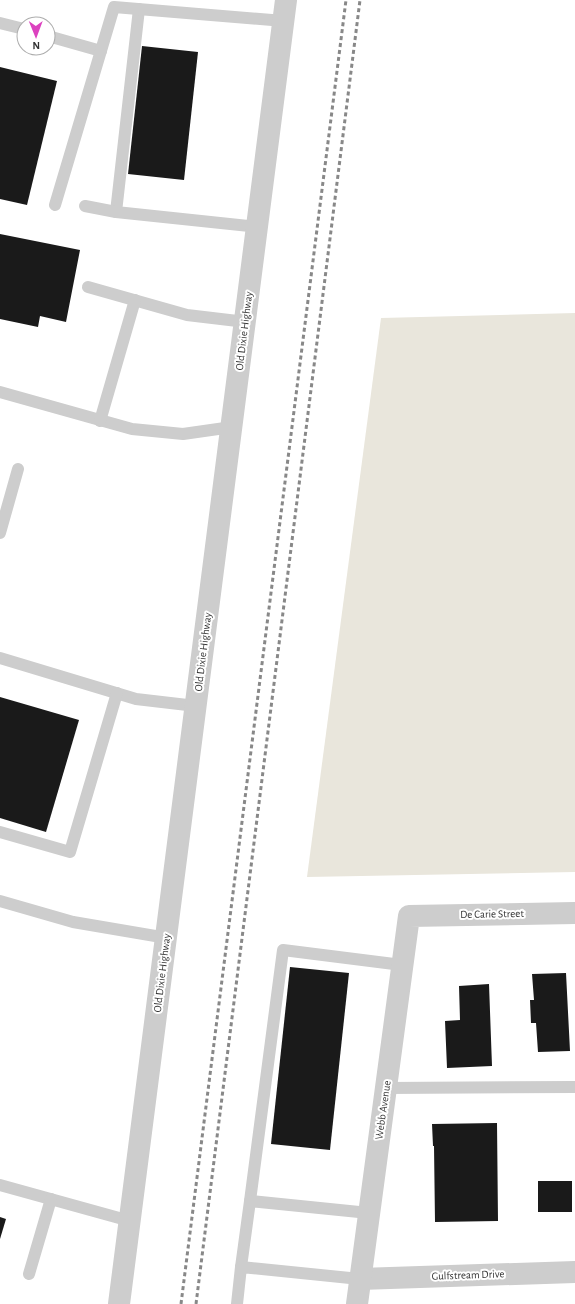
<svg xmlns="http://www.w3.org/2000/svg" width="575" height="1304" viewBox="0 0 575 1304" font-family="'Alegreya Sans',sans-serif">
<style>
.green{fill:#e9e6dc}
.building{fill:#1a1a1a}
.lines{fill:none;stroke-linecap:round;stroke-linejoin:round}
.service{stroke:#cdcdcd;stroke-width:12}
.minor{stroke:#cdcdcd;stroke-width:22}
.tertiary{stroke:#cdcdcd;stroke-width:22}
.rail{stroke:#888;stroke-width:3;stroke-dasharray:4 3;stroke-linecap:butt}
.labels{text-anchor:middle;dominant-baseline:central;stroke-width:4;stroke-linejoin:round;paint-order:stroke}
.street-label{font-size:11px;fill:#333;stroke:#fff}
</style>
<rect width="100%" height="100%" fill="#fff"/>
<path class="green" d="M 575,313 L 575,872 L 307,877 L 381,318 Z"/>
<g class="building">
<path d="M 142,46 L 198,52 L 184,180 L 128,174 Z"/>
<path d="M 0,67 L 57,81 L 27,205 L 0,199 Z"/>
<path d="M 0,234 L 80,250 L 66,322 L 40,316 L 38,327 L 0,319 Z"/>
<path d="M 0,697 L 79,720 L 46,832 L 0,818 Z"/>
<path d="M 290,967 L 349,973 L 330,1150 L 271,1144 Z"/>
<path d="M 566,973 L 570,1051 L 538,1052 L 536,1023 L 531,1023 L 530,1000 L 534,1000 L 532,974 Z"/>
<path d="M 489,984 L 492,1066 L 447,1068 L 445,1021 L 460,1020 L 459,986 Z"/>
<path d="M 497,1123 L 498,1221 L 435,1222 L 434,1146 L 433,1146 L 432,1124 Z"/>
<rect x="538" y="1181" width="34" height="31"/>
<path d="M 0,1217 L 6,1219 L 0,1239 Z"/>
</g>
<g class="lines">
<g class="service">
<path d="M 139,9 L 116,212 L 258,227"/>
<path d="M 0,23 L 24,29"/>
<path d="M 48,36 L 101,51"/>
<path d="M 55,205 L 114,7 L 284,21"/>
<path d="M 85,206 L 116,212"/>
<path d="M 88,287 L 187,315 L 246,322"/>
<path d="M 0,392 L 132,429 L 183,434 L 232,427"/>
<path d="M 100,421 L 135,300"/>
<path d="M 0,533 L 18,469"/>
<path d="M 0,658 L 136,699 L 196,706"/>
<path d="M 0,832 L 70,852 L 117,693"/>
<path d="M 0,901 L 73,922 L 167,938"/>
<path d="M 386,1088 L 575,1087"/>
<path d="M 0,1185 L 130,1221"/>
<path d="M 250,1201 L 283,950 L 402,965"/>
<path d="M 241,1267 L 250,1201 L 369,1213"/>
<path d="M 29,1274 L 51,1199"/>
<path d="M 237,1304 L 241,1267 L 360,1279"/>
</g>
<g class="minor">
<path d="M 360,1279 L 575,1272"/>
<path d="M 357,1304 L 409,916 L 575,913"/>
</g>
<path class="tertiary" d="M 119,1304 L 286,0"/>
<g class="rail">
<path d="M 181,1304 L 346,0"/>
<path d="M 196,1304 L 360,0"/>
</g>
</g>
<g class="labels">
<g class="street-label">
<text transform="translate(244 331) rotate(-83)">Old Dixie Highway</text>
<text transform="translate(203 652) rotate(-83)">Old Dixie Highway</text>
<text transform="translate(492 914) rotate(-1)">De Carie Street</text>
<text transform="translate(162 973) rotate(-83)">Old Dixie Highway</text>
<text transform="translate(383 1110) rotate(-82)">Webb Avenue</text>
<text transform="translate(468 1275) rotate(-2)">Gulfstream Drive</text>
</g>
</g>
<g transform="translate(36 36) rotate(179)"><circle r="19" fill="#ffffff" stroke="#adadad"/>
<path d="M0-3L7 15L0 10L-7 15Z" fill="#dc42bf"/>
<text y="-6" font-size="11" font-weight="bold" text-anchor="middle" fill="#333333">N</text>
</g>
</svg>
